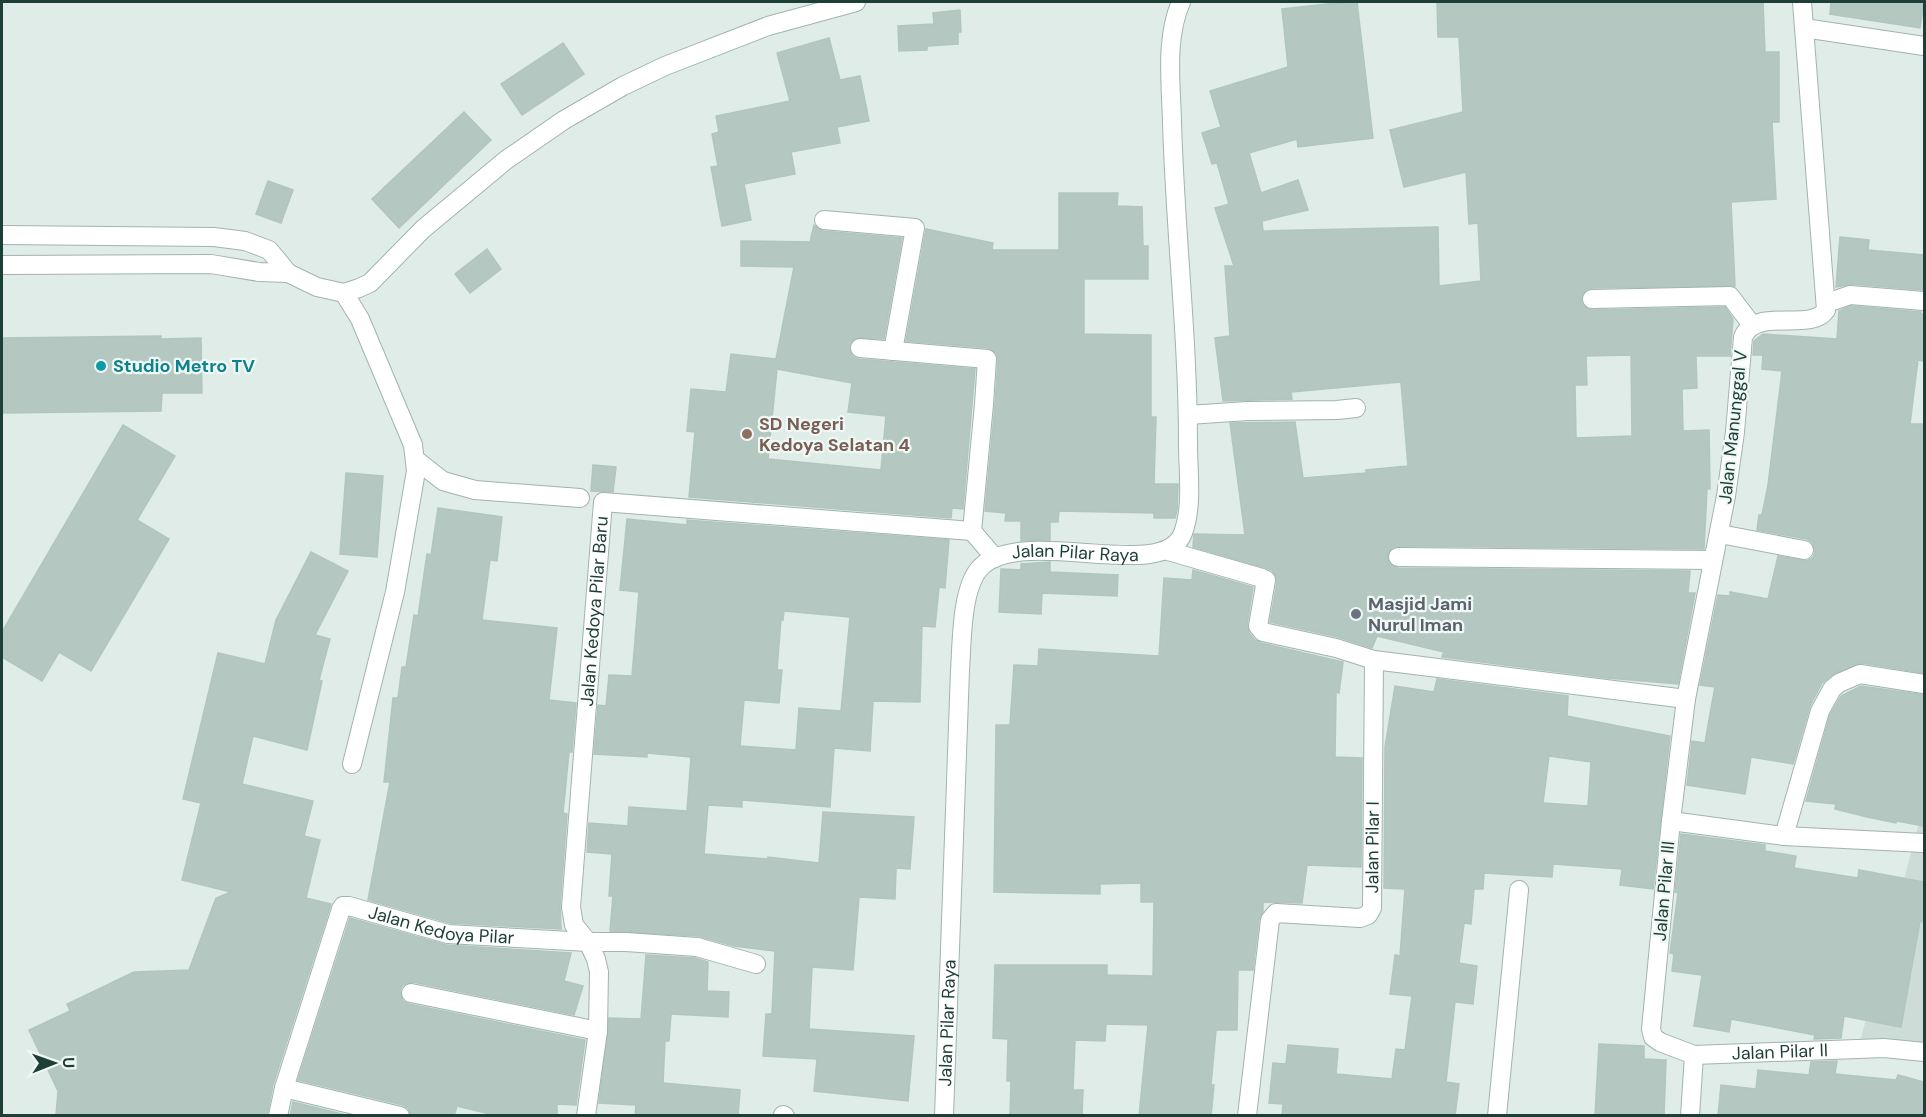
<svg xmlns="http://www.w3.org/2000/svg" width="1926" height="1117" viewBox="0 0 1926 1117" font-family="'DM Sans',sans-serif">
<style>
.built{fill:#cddcd6}
.building{fill:#b4c7c0;stroke:#b1c6bf;stroke-width:1.5;fill-rule:evenodd}
.lines{fill:none;stroke-linecap:round;stroke-linejoin:round}
.minor-casing{stroke:#a1b4af;stroke-width:20}
.minor{stroke:#fff;stroke-width:18}
.culture-dot{fill:#0f9aa8;stroke:#f0f8f5;stroke-width:2}
.education-dot{fill:#8d6e63;stroke:#f0f8f5;stroke-width:2}
.worship-dot{fill:#6b7280;stroke:#f0f8f5;stroke-width:2}
.labels{text-anchor:middle;dominant-baseline:central;stroke-width:4.5;stroke-linejoin:round;paint-order:stroke}
.culture-label{font-size:18px;font-weight:bold;fill:#0d838f;stroke:#f0f8f5;text-anchor:start}
.education-label{font-size:18px;font-weight:bold;fill:#785e54;stroke:#f0f8f5;text-anchor:start}
.street-label{font-size:18px;fill:#1e3e38;stroke:#f0f8f5}
.worship-label{font-size:18px;font-weight:bold;fill:#5b616d;stroke:#f0f8f5;text-anchor:start}
</style>
<rect width="100%" height="100%" fill="#dfece7"/>
<path class="built" d="M 1924,805 L 1924,1062 L 1858,1049 Z"/>
<g class="building">
<path d="M 1346,2 L 1357,2 L 1373,138 L 1298,147 L 1297,139 L 1249,153 L 1261,193 L 1298,180 L 1308,210 L 1262,221 L 1263,231 L 1438,227 L 1439,286 L 1481,281 L 1478,223 L 1469,224 L 1466,172 L 1404,187 L 1390,130 L 1463,112 L 1459,37 L 1438,37 L 1437,2 L 1763,2 L 1765,52 L 1779,52 L 1779,122 L 1772,122 L 1776,199 L 1731,202 L 1735,286 L 1592,288 L 1586,290 L 1581,299 L 1583,305 L 1592,310 L 1725,307 L 1733,319 L 1730,356 L 1696,356 L 1697,388 L 1682,389 L 1683,431 L 1709,430 L 1710,489 L 1707,489 L 1704,549 L 1398,546 L 1392,548 L 1387,556 L 1389,563 L 1398,568 L 1690,571 L 1688,593 L 1695,593 L 1678,684 L 1607,678 L 1442,657 L 1444,652 L 1377,636 L 1372,648 L 1338,637 L 1270,622 L 1277,582 L 1276,576 L 1272,570 L 1193,547 L 1194,534 L 1245,535 L 1230,423 L 1295,422 L 1303,478 L 1366,473 L 1366,470 L 1408,466 L 1401,382 L 1291,392 L 1292,399 L 1223,401 L 1215,338 L 1230,336 L 1225,266 L 1234,266 L 1215,208 L 1229,204 L 1217,163 L 1212,164 L 1202,133 L 1221,127 L 1210,91 L 1288,67 L 1282,9 ZM 1631,355 L 1632,436 L 1576,438 L 1575,385 L 1587,385 L 1586,356 Z"/>
<path d="M 1831,2 L 1924,2 L 1920,28 L 1830,14 Z"/>
<path d="M 960,10 L 961,32 L 958,32 L 958,44 L 927,46 L 927,50 L 899,51 L 898,26 L 934,24 L 933,13 Z"/>
<path d="M 829,38 L 840,80 L 860,76 L 869,121 L 837,127 L 840,143 L 791,152 L 795,174 L 744,184 L 751,220 L 722,226 L 711,167 L 718,166 L 712,134 L 719,132 L 716,116 L 790,101 L 777,53 Z"/>
<path d="M 563,43 L 584,74 L 522,115 L 501,84 Z"/>
<path d="M 464,112 L 491,140 L 399,228 L 372,199 Z"/>
<path d="M 268,181 L 293,190 L 281,223 L 256,214 Z"/>
<path d="M 1059,193 L 1118,193 L 1117,206 L 1142,207 L 1143,246 L 1148,246 L 1148,279 L 1084,279 L 1084,334 L 1151,335 L 1151,417 L 1156,417 L 1154,484 L 1178,484 L 1177,510 L 1175,518 L 1154,518 L 1154,513 L 1059,511 L 1058,522 L 1050,522 L 1050,540 L 1021,541 L 1021,521 L 1005,521 L 1006,513 L 985,511 L 995,405 L 998,360 L 997,354 L 988,348 L 906,341 L 926,229 L 993,243 L 992,250 L 1059,250 Z"/>
<path d="M 814,225 L 823,231 L 902,238 L 884,339 L 855,338 L 849,348 L 853,357 L 859,359 L 975,369 L 963,509 L 952,508 L 951,518 L 689,497 L 695,432 L 687,431 L 691,389 L 726,392 L 731,354 L 776,359 L 794,267 L 741,266 L 741,241 L 810,242 ZM 777,369 L 852,383 L 848,412 L 886,416 L 881,470 L 768,459 Z"/>
<path d="M 1840,237 L 1869,240 L 1868,250 L 1924,255 L 1923,290 L 1851,284 L 1836,287 Z"/>
<path d="M 487,249 L 501,269 L 470,293 L 455,274 Z"/>
<path d="M 1851,306 L 1921,312 L 1921,314 L 1924,314 L 1924,361 L 1918,360 L 1910,424 L 1924,424 L 1924,673 L 1862,663 L 1835,673 L 1822,683 L 1810,706 L 1793,764 L 1751,757 L 1745,794 L 1687,785 L 1692,741 L 1705,743 L 1712,703 L 1715,687 L 1700,685 L 1718,595 L 1730,596 L 1730,592 L 1768,599 L 1778,556 L 1807,561 L 1813,557 L 1815,552 L 1812,542 L 1807,539 L 1757,530 L 1759,515 L 1762,515 L 1768,485 L 1782,371 L 1762,369 L 1763,355 L 1753,355 L 1754,341 L 1763,334 L 1837,339 L 1839,311 Z"/>
<path d="M 161,336 L 161,339 L 201,338 L 202,393 L 162,393 L 161,411 L 2,413 L 2,338 Z"/>
<path d="M 123,425 L 175,456 L 137,520 L 169,539 L 91,671 L 59,652 L 42,681 L 2,657 L 2,632 Z"/>
<path d="M 593,465 L 616,467 L 613,492 L 591,491 Z"/>
<path d="M 346,473 L 383,476 L 377,557 L 340,554 Z"/>
<path d="M 438,508 L 502,517 L 497,561 L 490,560 L 482,620 L 557,628 L 549,700 L 576,703 L 572,752 L 569,752 L 563,813 L 567,814 L 560,906 L 561,929 L 450,923 L 368,900 L 390,782 L 384,782 L 393,698 L 398,698 L 402,667 L 406,667 L 414,615 L 418,616 L 427,554 L 431,555 Z"/>
<path d="M 627,519 L 687,525 L 687,520 L 949,540 L 945,588 L 939,587 L 935,627 L 922,626 L 920,702 L 873,701 L 870,751 L 834,748 L 830,807 L 742,800 L 742,807 L 708,805 L 704,854 L 768,859 L 768,857 L 819,863 L 823,812 L 914,817 L 910,869 L 896,868 L 895,899 L 859,897 L 853,970 L 812,967 L 809,1029 L 914,1036 L 908,1101 L 814,1091 L 817,1059 L 763,1056 L 766,1014 L 772,1014 L 775,951 L 734,946 L 698,936 L 610,931 L 613,896 L 609,896 L 612,854 L 587,852 L 589,823 L 628,826 L 629,807 L 687,811 L 691,757 L 647,753 L 647,757 L 594,754 L 598,705 L 606,706 L 609,675 L 632,676 L 639,592 L 620,590 ZM 784,611 L 850,617 L 841,711 L 799,708 L 796,750 L 740,746 L 744,700 L 779,703 L 782,670 L 777,670 L 781,619 L 783,620 Z"/>
<path d="M 311,552 L 348,571 L 315,635 L 330,639 L 319,680 L 322,681 L 307,750 L 253,736 L 242,784 L 313,801 L 304,836 L 320,840 L 306,898 L 331,904 L 273,1085 L 267,1116 L 56,1116 L 58,1091 L 29,1030 L 70,1011 L 67,1004 L 134,972 L 189,970 L 216,898 L 231,892 L 182,880 L 201,803 L 183,799 L 218,653 L 265,664 L 276,620 Z"/>
<path d="M 1050,562 L 1050,572 L 1118,575 L 1117,596 L 1042,593 L 1041,614 L 999,612 L 1001,569 L 1021,570 L 1021,564 Z"/>
<path d="M 1193,570 L 1253,587 L 1247,625 L 1249,633 L 1255,640 L 1261,643 L 1343,662 L 1339,693 L 1336,692 L 1335,757 L 1362,758 L 1361,867 L 1307,865 L 1302,903 L 1263,902 L 1263,911 L 1259,919 L 1253,970 L 1238,970 L 1237,1030 L 1216,1030 L 1211,1085 L 1214,1085 L 1211,1116 L 1139,1116 L 1148,1025 L 1106,1024 L 1105,1041 L 1075,1040 L 1073,1090 L 1083,1090 L 1082,1116 L 1010,1116 L 1011,1081 L 1007,1081 L 1008,1039 L 993,1038 L 995,965 L 1107,965 L 1107,975 L 1153,976 L 1154,902 L 1141,902 L 1141,883 L 1100,884 L 1100,894 L 994,892 L 996,725 L 1010,725 L 1014,665 L 1038,666 L 1039,649 L 1159,656 L 1164,578 L 1192,580 Z"/>
<path d="M 1437,679 L 1568,696 L 1567,716 L 1670,736 L 1653,889 L 1620,885 L 1622,869 L 1553,864 L 1552,877 L 1484,873 L 1483,889 L 1474,889 L 1471,924 L 1464,923 L 1459,963 L 1477,966 L 1473,1004 L 1455,1002 L 1446,1082 L 1459,1084 L 1455,1116 L 1282,1116 L 1283,1104 L 1269,1103 L 1273,1063 L 1286,1064 L 1288,1045 L 1338,1049 L 1336,1074 L 1392,1079 L 1396,1049 L 1405,1050 L 1412,996 L 1390,994 L 1395,955 L 1400,956 L 1405,889 L 1384,888 L 1385,747 L 1395,686 L 1434,692 ZM 1549,756 L 1591,762 L 1588,806 L 1543,803 Z"/>
<path d="M 1861,686 L 1924,695 L 1924,826 L 1897,821 L 1896,823 L 1867,817 L 1835,809 L 1836,804 L 1806,801 L 1830,715 L 1841,696 Z"/>
<path d="M 1681,834 L 1765,845 L 1765,851 L 1796,856 L 1794,868 L 1858,878 L 1859,870 L 1924,882 L 1924,922 L 1920,921 L 1901,1027 L 1844,1016 L 1841,1038 L 1814,1039 L 1815,1035 L 1731,1019 L 1729,1032 L 1694,1026 L 1702,975 L 1672,971 L 1674,954 L 1670,953 L 1678,893 L 1675,892 Z"/>
<path d="M 350,918 L 447,945 L 571,953 L 564,981 L 583,986 L 574,1015 L 413,982 L 403,985 L 400,991 L 403,1001 L 409,1004 L 585,1040 L 576,1105 L 557,1104 L 557,1116 L 498,1116 L 457,1106 L 454,1116 L 411,1116 L 408,1108 L 403,1105 L 298,1080 Z"/>
<path d="M 646,955 L 695,958 L 708,962 L 707,991 L 729,992 L 728,1017 L 671,1014 L 669,1041 L 665,1041 L 663,1083 L 740,1090 L 738,1116 L 635,1116 L 636,1105 L 599,1103 L 609,1018 L 641,1019 Z"/>
<path d="M 1599,1044 L 1644,1046 L 1644,1059 L 1666,1060 L 1664,1116 L 1595,1116 Z"/>
<path d="M 1837,1061 L 1835,1074 L 1896,1080 L 1898,1075 L 1924,1082 L 1924,1116 L 1718,1116 L 1721,1085 L 1756,1089 L 1758,1070 L 1809,1075 L 1811,1062 Z"/>
<path d="M 293,1102 L 350,1116 L 290,1116 Z"/>
</g>
<g class="lines">
<g class="minor-casing">
<g id="minor">
<path id="s1" d="M 1802,2 L 1826,310 C 1811,333 1756,306 1743,337 L 1735,432 L 1726,496 L 1686,699 L 1671,821 L 1651,1029 L 1653,1037 L 1660,1042 L 1694,1055 L 1884,1048 L 1924,1052"/>
<path d="M 1804,28 L 1924,46"/>
<path d="M 824,220 L 915,228 L 893,351"/>
<path d="M 2,235 L 214,237 L 245,241 L 269,250 L 288,273 L 317,287 L 344,293 L 359,288 L 370,283 L 423,229 L 506,160 L 564,120 L 623,86 L 665,66 L 768,26 L 856,2"/>
<path d="M 2,265 L 211,264 L 259,272 L 288,273"/>
<path d="M 344,293 L 360,319 L 413,445 L 416,471 L 395,592 L 352,764"/>
<path d="M 1592,299 L 1730,296 L 1752,325"/>
<path d="M 1827,303 L 1850,295 L 1924,301"/>
<path d="M 860,348 L 987,359 L 984,404 L 972,531"/>
<path d="M 1188,415 L 1248,411 L 1337,410 L 1356,408"/>
<path d="M 415,459 L 443,481 L 475,490 L 580,498"/>
<path d="M 1720,534 L 1804,550"/>
<path d="M 1168,551 L 1262,578 L 1266,580 L 1258,626 L 1263,632 L 1336,648 L 1374,660"/>
<path d="M 1398,557 L 1713,560"/>
<path d="M 1671,821 L 1784,836 L 1924,843"/>
<path d="M 1784,836 L 1820,711 L 1832,689 L 1839,683 L 1860,674 L 1924,684"/>
<path d="M 411,993 L 598,1031"/>
<path d="M 284,1088 L 400,1116"/>
<path d="M 783,1115 L 785,1116"/>
<path id="s2" d="M 278,1116 L 284,1088 L 341,909 L 343,906 L 349,906 L 448,934 L 588,942 L 626,942 L 697,947 L 756,964"/>
<path id="s3" d="M 586,1116 L 598,1031 L 599,972 L 596,959 L 588,942 L 574,925 L 571,907 L 603,502 L 972,531 L 995,558"/>
<path id="s4" d="M 944,1116 L 960,670 C 962,643 961,591 979,569 C 1019,523 1164,585 1183,533 C 1193,506 1188,472 1188,444 C 1188,336 1175,230 1172,122 C 1171,83 1165,38 1181,2"/>
<path id="s5" d="M 1247,1116 L 1270,920 L 1276,913 L 1360,918 L 1368,915 L 1372,908 L 1374,660 L 1686,699"/>
<path d="M 1497,1116 L 1519,890"/>
<path d="M 1690,1116 L 1694,1055"/>
</g>
</g>
<use href="#minor" class="minor"/>
</g>
<circle class="culture-dot" cx="101" cy="366" r="6"/>
<circle class="education-dot" cx="747" cy="434" r="6"/>
<circle class="worship-dot" cx="1356" cy="614" r="6"/>
<g class="labels">
<g class="culture-label">
<text x="113" y="366">Studio Metro TV</text>
</g>
<g class="education-label">
<text x="759" y="424">SD Negeri<tspan x="759" dy="21">Kedoya Selatan 4</tspan></text>
</g>
<g class="street-label">
<text transform="translate(1733 427) rotate(-84)">Jalan Manunggal V</text>
<text stroke="none"><textPath href="#s4" startOffset="651">Jalan Pilar Raya</textPath></text>
<text stroke="none"><textPath href="#s3" startOffset="514">Jalan Kedoya Pilar Baru</textPath></text>
<text stroke="none"><textPath href="#s5" startOffset="368">Jalan Pilar I</textPath></text>
<text transform="translate(1664 891) rotate(-85)">Jalan Pilar III</text>
<text stroke="none"><textPath href="#s2" startOffset="321">Jalan Kedoya Pilar</textPath></text>
<text stroke="none"><textPath href="#s4" startOffset="93">Jalan Pilar Raya</textPath></text>
<text stroke="none"><textPath href="#s1" startOffset="1239">Jalan Pilar II</textPath></text>
</g>
<g class="worship-label">
<text x="1368" y="604">Masjid Jami<tspan x="1368" dy="21">Nurul Iman</tspan></text>
</g>
</g>
<rect width="1926" height="1117" fill="none" stroke="#1e3e38" stroke-width="6"/>
<g transform="translate(54 1063) rotate(89)" stroke="#f0f8f5" stroke-width="4.5" paint-order="stroke">
<path d="M0-4.5L10 22L0 15L-10 22Z" fill="#1e3e38"/>
<text y="-9" font-size="16" font-weight="bold" text-anchor="middle" fill="#1e3e38">U</text>
</g>
</svg>
